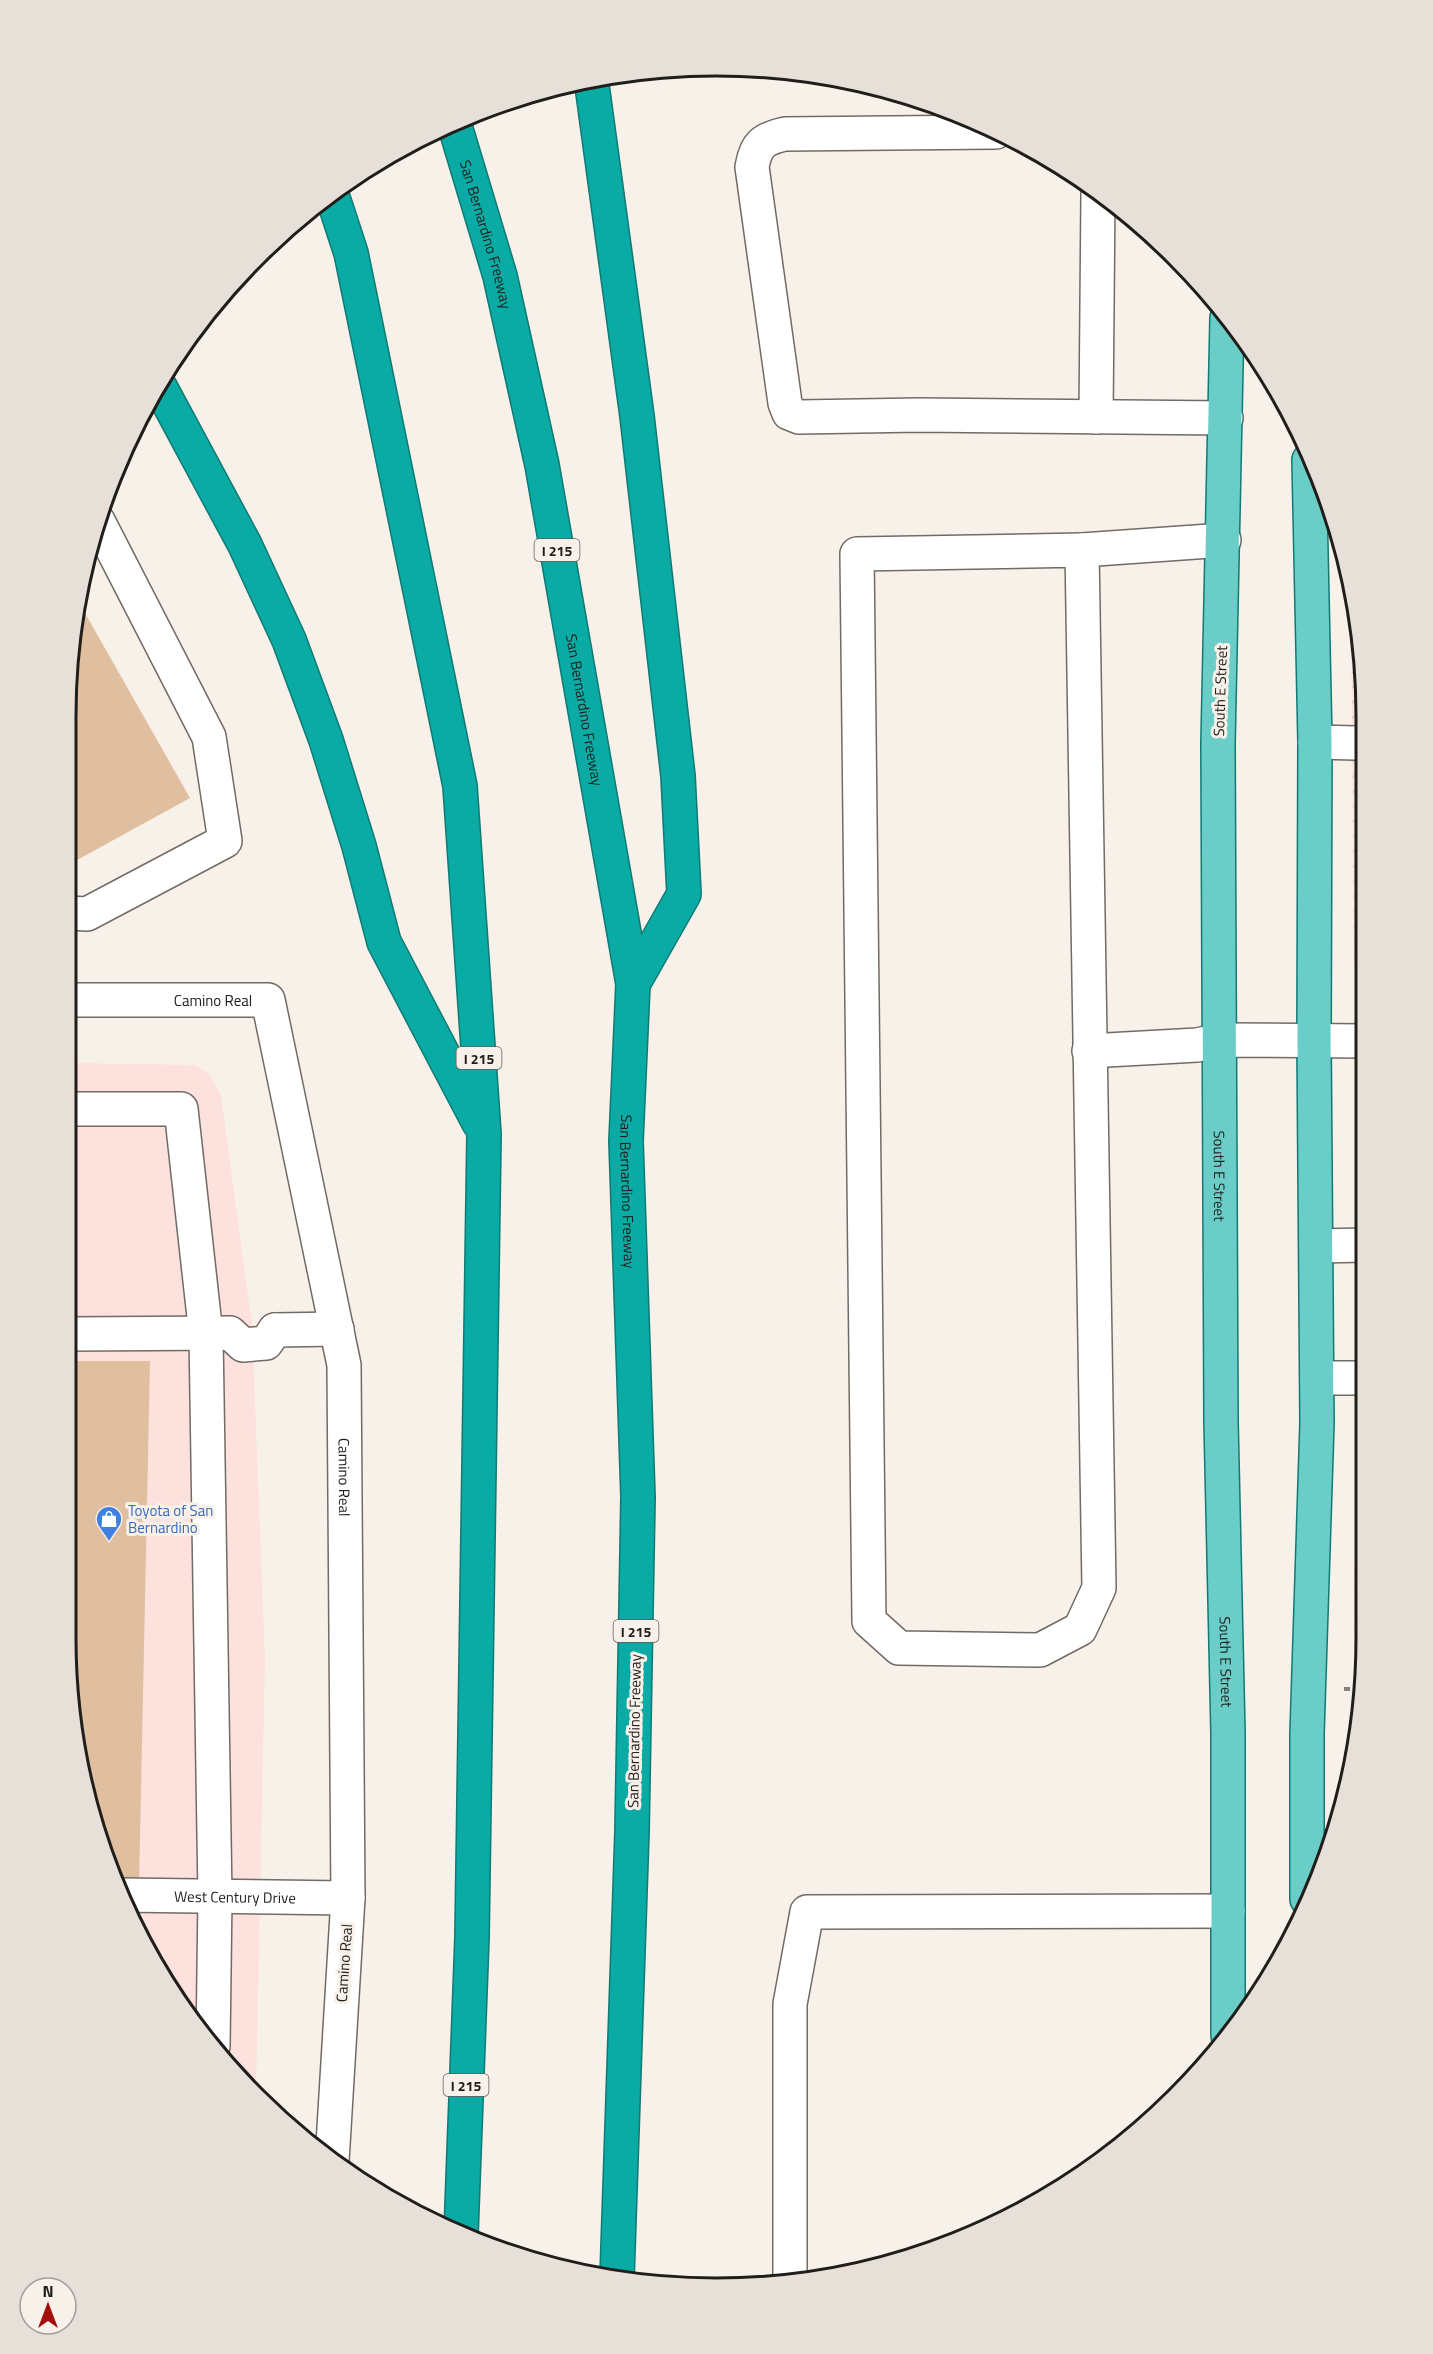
<svg xmlns="http://www.w3.org/2000/svg" width="1433" height="2354" viewBox="0 0 1433 2354" font-family="'Titillium Web',sans-serif">
<style>
.commercial{fill:#fce1dd}
.industrial{fill:url(#industrial-furrows)}
.building{fill:#e0bfa1}
.lines{fill:none;stroke-linecap:round;stroke-linejoin:round}
.minor-casing{stroke:#716b64;stroke-width:36}
.major-casing{stroke:#117a74;stroke-width:36}
.highway-casing{stroke:#117a74;stroke-width:36}
.path{stroke:#85817b;stroke-width:4;stroke-dasharray:6 3;stroke-linecap:butt}
.minor{stroke:#fff;stroke-width:33}
.major{stroke:#6bcdc8;stroke-width:33}
.highway{stroke:#09aba4;stroke-width:33}
.labels{text-anchor:middle;dominant-baseline:central;stroke-width:6;stroke-linejoin:round;paint-order:stroke}
.shield{fill:#f8f1e9;stroke:#615d59;stroke-width:1.5}
.shield-label{font-size:14px;font-weight:bold;fill:#201e1b}
.street-label{font-size:15px;fill:#201e1b;stroke:#f8f1e9}
.shop-label{font-size:15px;fill:#366cbe;stroke:#f8f1e9;text-anchor:start}
.rim{fill:none;stroke:#201e1b;stroke-width:3}
</style>
<defs>
<pattern id="industrial-furrows" width="10" height="10" patternUnits="userSpaceOnUse" patternTransform="scale(1.5)"><rect width="10" height="10" fill="#fce1e3"/><path d="M-1 1l2-2M0 10L10 0M9 11l2-2" fill="none" stroke="#d8c1c2"/></pattern>
</defs>
<rect width="100%" height="100%" fill="#f8f1e9"/>
<path class="commercial" d="M 69,1063 L 195,1065 L 210,1075 L 221,1096 L 252,1326 L 265,1660 L 256,2089 L 200,2033 L 133,1926 L 100,1846 L 72,1723 Z"/>
<g class="industrial">
<path d="M 1351,584 L 1366,674 L 1366,979 L 1354,965 Z"/>
<path d="M 1366,1118 L 1366,1680 L 1354,1739 L 1354,1592 Z"/>
</g>
<g class="building">
<path d="M 81,606 L 190,798 L 68,865 L 67,674 Z"/>
<path d="M 70,1361 L 150,1361 L 138,1933 L 100,1846 L 72,1723 Z"/>
</g>
<g class="lines">
<g class="minor-casing">
<g id="minor">
<path d="M 996,132 L 785,134 C 763,139 756,144 752,167 L 785,403 L 789,413 L 799,417 L 919,415 L 1226,418"/>
<path d="M 1096,417 L 1098,194"/>
<path d="M 1082,550 L 1099,1588 L 1080,1629 L 1040,1650 L 899,1648 L 869,1621 L 857,554 Z"/>
<path d="M 1082,550 L 1224,540"/>
<path d="M 1315,742 L 1356,743"/>
<path d="M 68,913 L 87,914 L 225,841 L 209,737 L 98,521"/>
<path id="s1" d="M 69,1000 L 268,1000 L 344,1365 L 348,1898 L 332,2161"/>
<path d="M 1089,1051 L 1197,1045 L 1221,1040 L 1366,1041"/>
<path d="M 69,1109 L 181,1109 L 206,1335 L 215,1897 L 213,2046"/>
<path d="M 1316,1246 L 1366,1245"/>
<path d="M 275,1330 L 337,1329"/>
<path d="M 70,1334 L 230,1333 L 243,1345 L 266,1343 L 275,1330"/>
<path d="M 1317,1378 L 1366,1378"/>
<path id="s2" d="M 121,1895 L 348,1898"/>
<path d="M 790,2283 L 790,2004 L 807,1912 L 1228,1911"/>
</g>
</g>
<g class="major-casing">
<g id="major">
<path id="s3" d="M 1227,318 L 1218,744 L 1221,1421 L 1228,1733 L 1228,2035"/>
<path d="M 1307,1899 L 1307,1734 L 1317,1423 L 1314,1041 L 1315,742 L 1309,460"/>
</g>
</g>
<g class="highway-casing">
<g id="highway">
<path d="M 591,78 L 637,416 L 678,776 L 684,894 L 633,984"/>
<path id="s4" d="M 454,123 L 500,276 L 542,465 L 633,984 L 626,1141 L 638,1497 L 632,1831 L 617,2278"/>
<path d="M 332,195 L 351,253 L 460,786 L 484,1134 L 472,1937 L 461,2234"/>
<path d="M 160,387 L 245,545 L 289,640 L 326,740 L 359,846 L 384,942 L 479,1123"/>
</g>
</g>
<path class="path" d="M 1344,1689 L 1364,1689"/>
<use href="#minor" class="minor"/>
<use href="#major" class="major"/>
<use href="#highway" class="highway"/>
</g>
<defs>
<g id="shop-pin" transform="scale(1.35)"><path d="M0 17L-7.5 6A9.5 9.5 0 1 1 7.5 6Z" fill="#3f7fe0" stroke="#f8f1e9"/><path d="M-5-2.5h2.3a2.7 3.5 0 0 1 5.4 0H5L5.5 6h-11ZM-1.5-2.5h3a1.5 2.3 0 0 0-3 0Z" fill="#fff"/></g>
</defs>
<g fill-rule="evenodd">
<use href="#shop-pin" x="109" y="1519"/>
</g>
<g class="labels">
<g class="shield">
<rect x="534.5" y="539" width="45" height="22" rx="4.5"/>
<rect x="456.5" y="1047" width="45" height="22" rx="4.5"/>
<rect x="613.5" y="1620" width="45" height="22" rx="4.5"/>
<rect x="443.5" y="2074" width="45" height="22" rx="4.5"/>
</g>
<g class="shield-label">
<text x="557" y="550">I 215</text>
<text x="479" y="1058">I 215</text>
<text x="636" y="1631">I 215</text>
<text x="466" y="2085">I 215</text>
</g>
<g class="street-label">
<text stroke="none"><textPath href="#s4" startOffset="116">San Bernardino Freeway</textPath></text>
<text transform="translate(1220 691) rotate(-88)">South E Street</text>
<text stroke="none"><textPath href="#s4" startOffset="602">San Bernardino Freeway</textPath></text>
<text stroke="none"><textPath href="#s1" startOffset="144">Camino Real</textPath></text>
<text stroke="none"><textPath href="#s3" startOffset="858">South E Street</textPath></text>
<text stroke="none"><textPath href="#s4" startOffset="1088">San Bernardino Freeway</textPath></text>
<text stroke="none"><textPath href="#s1" startOffset="684">Camino Real</textPath></text>
<text stroke="none"><textPath href="#s3" startOffset="1344">South E Street</textPath></text>
<text transform="translate(634 1731) rotate(-89)">San Bernardino Freeway</text>
<text stroke="none"><textPath href="#s2" startOffset="114">West Century Drive</textPath></text>
<text transform="translate(344 1963) rotate(-86)">Camino Real</text>
</g>
<g class="shop-label">
<text x="128" y="1510">Toyota of San<tspan x="128" dy="17">Bernardino</tspan></text>
</g>
</g>
<path d="M0 0H1433V2354H0ZM716 76H716A640 640 0 0 1 1356 716V1638A640 640 0 0 1 716 2278H716A640 640 0 0 1 76 1638V716A640 640 0 0 1 716 76Z" fill="#e7e0d9" fill-rule="evenodd"/>
<path class="rim" d="M716 76H716A640 640 0 0 1 1356 716V1638A640 640 0 0 1 716 2278H716A640 640 0 0 1 76 1638V716A640 640 0 0 1 716 76Z"/>
<g transform="translate(48 2306)"><circle r="28" fill="#f8f1e9" stroke="#a29d97" stroke-width="1.5"/>
<path d="M0-4.5L10 22L0 15L-10 22Z" fill="#a40e0b"/>
<text y="-9" font-size="16" font-weight="bold" text-anchor="middle" fill="#201e1b">N</text>
</g>
</svg>
